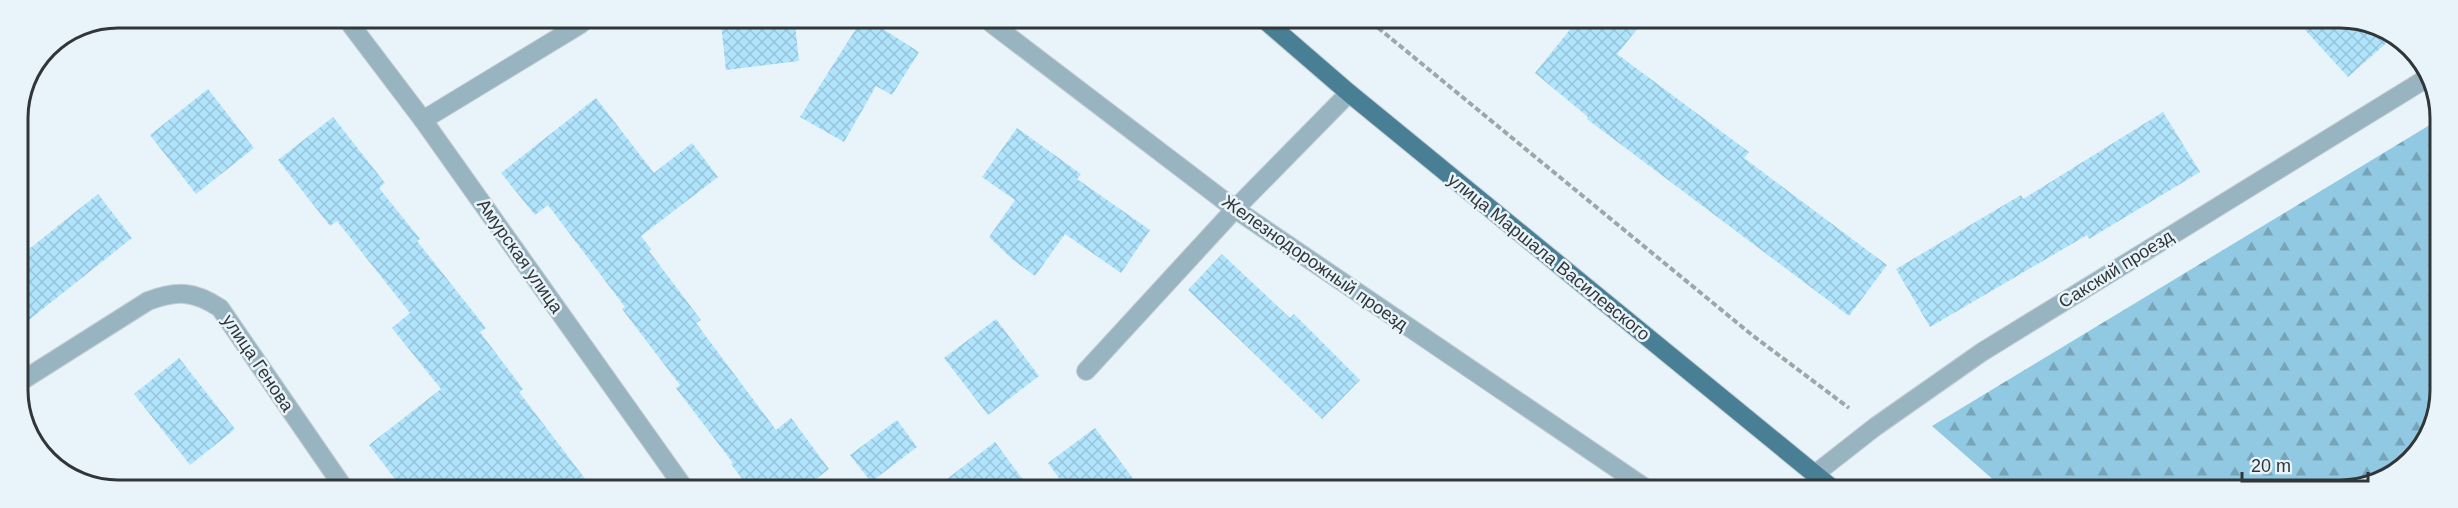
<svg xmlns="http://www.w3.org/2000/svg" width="2458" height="508" viewBox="0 0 2458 508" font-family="Helvetica,sans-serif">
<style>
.forest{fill:url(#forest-firs)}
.building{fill:url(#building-cross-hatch)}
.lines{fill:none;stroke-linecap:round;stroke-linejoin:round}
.minor-casing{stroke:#c3ced3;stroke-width:20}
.major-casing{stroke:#c3ced3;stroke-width:20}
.path{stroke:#9da6ab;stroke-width:4;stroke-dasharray:6 3;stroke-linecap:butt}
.minor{stroke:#98b4c0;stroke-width:18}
.major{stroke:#497f95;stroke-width:18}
.labels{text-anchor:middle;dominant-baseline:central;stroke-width:5;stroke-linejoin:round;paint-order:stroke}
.street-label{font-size:18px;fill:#313639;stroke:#e8f4fa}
.rim{fill:none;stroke:#313639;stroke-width:3}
</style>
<defs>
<pattern id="forest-firs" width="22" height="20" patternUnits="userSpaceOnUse" patternTransform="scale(1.5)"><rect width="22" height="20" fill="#92c9e2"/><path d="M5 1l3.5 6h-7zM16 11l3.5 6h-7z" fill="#78a4b8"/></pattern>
<pattern id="building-cross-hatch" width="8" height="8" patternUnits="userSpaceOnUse" patternTransform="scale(1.5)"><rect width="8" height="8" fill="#afe4fc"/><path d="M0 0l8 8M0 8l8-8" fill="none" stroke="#97c4d9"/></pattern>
</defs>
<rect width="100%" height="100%" fill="#e8f4fa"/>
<path class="forest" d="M 2438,120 L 2438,409 L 2405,465 L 2346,490 L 2005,490 L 1932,426 Z"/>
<g class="building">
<path d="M 2296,20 L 2359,20 L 2392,38 L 2348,77 Z"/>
<path d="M 1576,22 L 1643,22 L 1617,54 L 1749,152 L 1744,158 L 1887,265 L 1849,316 L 1587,119 L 1588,117 L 1535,73 Z"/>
<path d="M 721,24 L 795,24 L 799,61 L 726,70 Z"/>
<path d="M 859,24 L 875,24 L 919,52 L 892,95 L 876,86 L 844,142 L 800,117 Z"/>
<path d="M 208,89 L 254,148 L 196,194 L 150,135 Z"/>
<path d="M 596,98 L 654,173 L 692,143 L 718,177 L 641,236 L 651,249 L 649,251 L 701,320 L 696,323 L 776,430 L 791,418 L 829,469 L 803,489 L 750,489 L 731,464 L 733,463 L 676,388 L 680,385 L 622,309 L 625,307 L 548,205 L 535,215 L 501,173 Z"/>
<path d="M 2163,112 L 2200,172 L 2089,239 L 2087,235 L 1930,327 L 1896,269 L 2021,195 L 2023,199 Z"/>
<path d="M 333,117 L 385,183 L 379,188 L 420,239 L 417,241 L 486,328 L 480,332 L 523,389 L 519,392 L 592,488 L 402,488 L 369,445 L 441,389 L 392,328 L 410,313 L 337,221 L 330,226 L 278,160 Z"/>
<path d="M 1017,128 L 1081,174 L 1077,179 L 1150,230 L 1121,273 L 1065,234 L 1035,276 L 1012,259 L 989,237 L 1015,200 L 982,177 Z"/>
<path d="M 98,194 L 132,238 L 20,327 L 19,257 Z"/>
<path d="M 1222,254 L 1290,318 L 1294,314 L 1360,380 L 1322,419 L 1188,290 Z"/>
<path d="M 996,319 L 1039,376 L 988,415 L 944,358 Z"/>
<path d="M 179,358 L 235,429 L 190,465 L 134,394 Z"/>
<path d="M 897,420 L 917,447 L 871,482 L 850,455 Z"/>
<path d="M 1095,428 L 1141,489 L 1067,489 L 1048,463 Z"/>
<path d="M 995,442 L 1030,489 L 934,489 Z"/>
</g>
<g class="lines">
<g class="minor-casing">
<g id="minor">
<path d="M 991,23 L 1235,209 L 1647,489"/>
<path d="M 351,25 L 423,120 L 685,489"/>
<path d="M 423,120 L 581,24"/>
<path d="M 1086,371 L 1235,209 L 1349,93"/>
<path d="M 20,382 L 148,301 C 177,290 194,291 220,308 L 344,488"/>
<path d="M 1815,474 L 1875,427 L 1982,352 L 2427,78"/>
</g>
</g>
<g class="major-casing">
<path id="major" d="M 1268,23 L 1349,93 L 1833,489"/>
</g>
<path class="path" d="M 1371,22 L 1752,335 L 1849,408"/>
<use href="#minor" class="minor"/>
<use href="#major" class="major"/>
</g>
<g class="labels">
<g class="street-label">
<text transform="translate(520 256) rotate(55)">Амурская улица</text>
<text transform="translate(1549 257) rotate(39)">улица Маршала Василевского</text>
<text transform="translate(1315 263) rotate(35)">Железнодорожный проезд</text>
<text transform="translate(2116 269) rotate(-32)">Сакский проезд</text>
<text transform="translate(258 363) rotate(56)">улица Генова</text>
</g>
</g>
<path d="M0 0H2458V508H0ZM118 28H2340A90 90 0 0 1 2430 118V390A90 90 0 0 1 2340 480H118A90 90 0 0 1 28 390V118A90 90 0 0 1 118 28Z" fill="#e8f4fa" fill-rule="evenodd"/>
<path class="rim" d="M118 28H2340A90 90 0 0 1 2430 118V390A90 90 0 0 1 2340 480H118A90 90 0 0 1 28 390V118A90 90 0 0 1 118 28Z"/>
<path d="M2242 472v9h126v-9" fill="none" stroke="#313639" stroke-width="3"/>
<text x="2251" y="472" font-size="18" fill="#313639" stroke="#e8f4fa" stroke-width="4.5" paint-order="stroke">20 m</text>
</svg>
